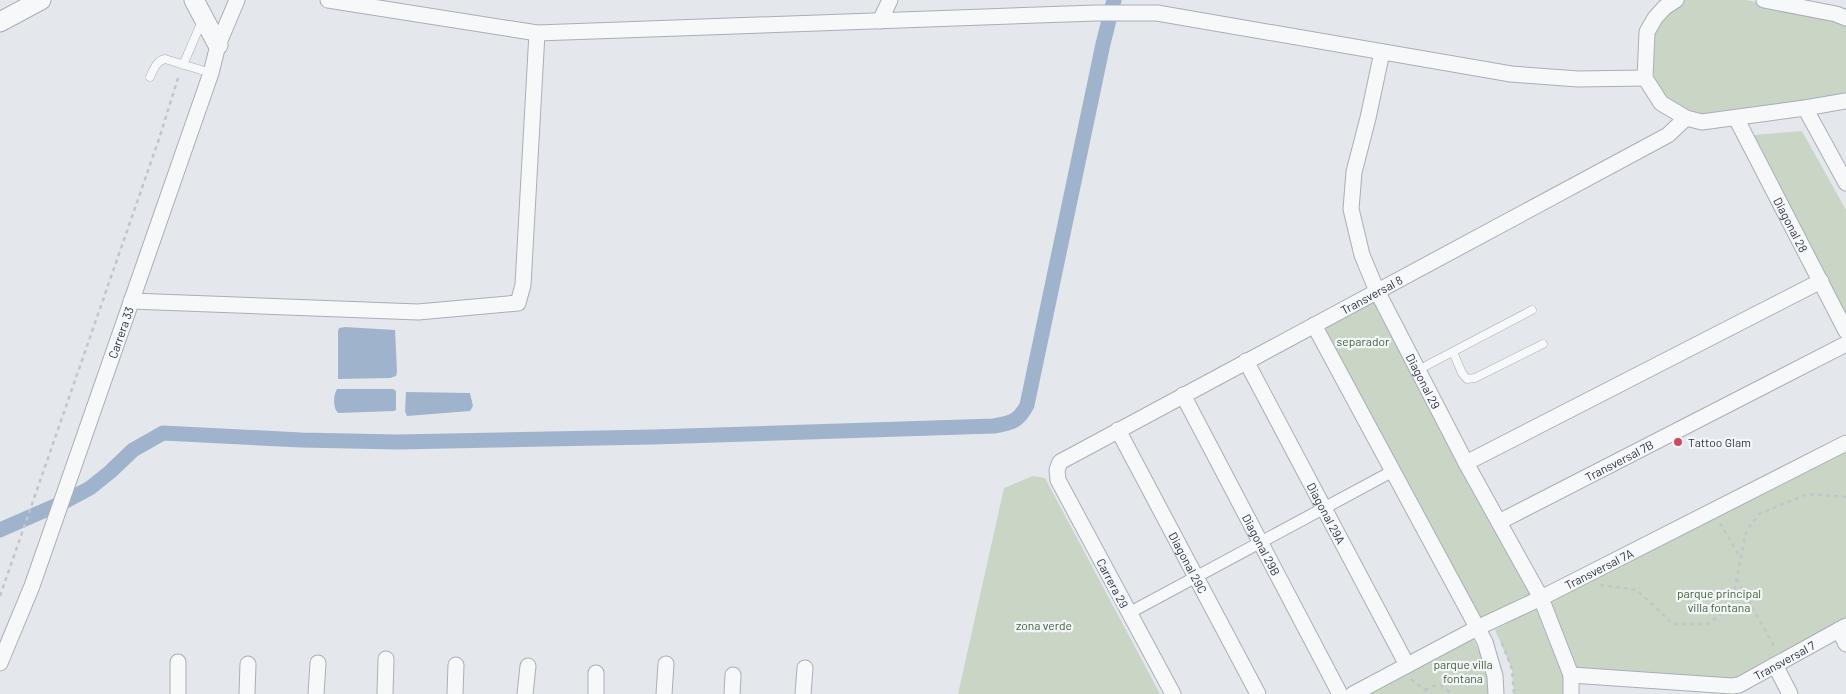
<svg xmlns="http://www.w3.org/2000/svg" width="1846" height="694" viewBox="0 0 1846 694" font-family="Barlow,sans-serif">
<style>
.green{fill:#c9d6c5}
.water{fill:#9fb4cc}
.lines{fill:none;stroke-linecap:round;stroke-linejoin:round}
.canal{stroke:#9fb4cc;stroke-width:15}
.service-casing{stroke:#a9aeb7;stroke-width:9}
.pedestrian-casing{stroke:#a9aeb7;stroke-width:13}
.minor-casing{stroke:#a9aeb7;stroke-width:17}
.tertiary-casing{stroke:#a9aeb7;stroke-width:21}
.path{stroke:#c2c5cb;stroke-width:2.5;stroke-dasharray:4 4;stroke-linecap:butt}
.service{stroke:#f7f8fa;stroke-width:8}
.pedestrian{stroke:#f7f8fa;stroke-width:11}
.minor{stroke:#f7f8fa;stroke-width:15}
.tertiary{stroke:#f7f8fa;stroke-width:19}
.poi-dot{fill:#d1495b;stroke:#f4f6f9;stroke-width:2}
.labels{text-anchor:middle;dominant-baseline:central;stroke-width:4.5;stroke-linejoin:round;paint-order:stroke}
.street-label{font-size:12px;fill:#2b3445;stroke:#f4f6f9}
.park-label{font-size:12px;fill:#3f6138;stroke:#f4f6f9}
.poi-label{font-size:12px;fill:#2b3445;stroke:#f4f6f9;text-anchor:start}
</style>
<rect width="100%" height="100%" fill="#e4e7ec"/>
<g class="green">
<path d="M 1676,0 L 1746,0 L 1846,20 L 1846,96 L 1684,122 L 1645,78 L 1647,32 Z"/>
<path d="M 1802,131 L 1846,210 L 1846,314 L 1752,142 L 1755,135 Z"/>
<path d="M 1377,291 L 1536,596 L 1478,625 L 1314,325 Z"/>
<path d="M 1846,449 L 1846,621 L 1738,681 L 1573,672 L 1563,633 L 1544,598 Z"/>
<path d="M 1033,476 L 1045,478 L 1160,694 L 958,694 L 1004,488 Z"/>
<path d="M 1536,608 C 1554,632 1563,665 1565,694 L 1514,694 L 1512,669 L 1495,630 Z"/>
<path d="M 1473,639 L 1484,660 L 1491,694 L 1371,694 Z"/>
</g>
<g class="water">
<path d="M 345,327 L 395,330 L 397,372 L 396,376 L 390,378 L 338,379 L 338,331 L 339,328 Z"/>
<path d="M 337,389 L 393,389 L 396,391 L 396,410 L 394,411 L 338,413 C 333,408 333,396 337,389 Z"/>
<path d="M 406,392 L 470,393 L 473,406 L 470,411 L 407,416 L 405,411 Z"/>
</g>
<g class="lines">
<path class="canal" d="M 0,530 L 64,502 L 90,488 L 110,472 L 133,450 L 163,433 L 301,440 L 398,442 L 653,437 L 994,426 C 1012,423 1019,421 1027,405 L 1103,44 L 1114,0"/>
<g class="service-casing">
<g id="service">
<path d="M 183,65 L 202,21"/>
<path d="M 150,77 C 154,69 156,61 165,59 L 211,73"/>
<path d="M 1453,352 L 1462,373 L 1467,379 L 1475,378 L 1543,344"/>
<path d="M 1418,370 L 1532,310"/>
</g>
</g>
<g class="pedestrian-casing">
<path id="pedestrian" d="M 1129,613 L 1393,471"/>
</g>
<g class="minor-casing">
<g id="minor">
<path d="M 328,0 L 537,33 L 1096,13 L 1157,13 L 1511,74 L 1578,79 L 1645,78"/>
<path d="M 1676,0 L 1665,7 L 1655,18 L 1647,32 L 1645,78 L 1661,103 L 1686,118 L 1702,122 L 1805,108 L 1846,101"/>
<path d="M 1764,0 L 1836,14 L 1846,18"/>
<path d="M 880,21 L 890,0"/>
<path id="s1" d="M 1382,52 L 1368,118 L 1354,172 L 1351,209 L 1362,255 L 1377,291 L 1466,463 L 1541,598 L 1571,675 L 1571,694"/>
<path d="M 1805,108 L 1846,183"/>
<path id="s2" d="M 1736,118 L 1846,331"/>
<path d="M 131,301 L 418,312 L 518,303 L 523,285 L 537,33"/>
<path d="M 1314,325 L 1485,642 L 1495,676 L 1496,694"/>
<path id="s3" d="M 1246,361 L 1407,665"/>
<path id="s4" d="M 1183,395 L 1340,694"/>
<path id="s5" d="M 1118,430 L 1258,694"/>
<path d="M 1466,463 L 1821,281"/>
<path id="s6" d="M 1499,522 L 1846,344"/>
<path d="M 1839,630 L 1846,644"/>
<path id="s7" d="M 0,663 L 32,586 L 211,73 L 218,45 L 237,0"/>
<path d="M 1775,665 L 1790,694"/>
<path id="s8" d="M 1571,675 L 1732,686 L 1739,685 L 1846,626"/>
<path d="M 178,694 L 178,662"/>
<path d="M 247,694 L 248,664"/>
<path d="M 316,694 L 318,663"/>
<path d="M 385,694 L 386,659"/>
<path d="M 455,694 L 456,665"/>
<path d="M 525,694 L 528,666"/>
<path d="M 596,694 L 596,673"/>
<path d="M 664,694 L 666,664"/>
<path d="M 732,694 L 733,675"/>
<path d="M 803,694 L 805,668"/>
<path id="s9" d="M 1173,694 L 1058,480 L 1057,470 L 1060,462 L 1668,135 L 1686,118"/>
<path id="s10" d="M 1353,694 L 1477,628 L 1541,598 L 1846,443"/>
</g>
</g>
<g class="tertiary-casing">
<g id="tertiary">
<path d="M 194,0 L 218,45"/>
<path d="M 0,22 L 41,0"/>
</g>
</g>
<g class="path">
<path d="M 1720,523 L 1740,557"/>
<path d="M 1737,579 L 1775,648"/>
<path d="M 1600,585 L 1637,590 L 1673,624 L 1708,624 L 1731,607 L 1746,532 L 1759,514 L 1807,494 L 1846,497"/>
<path d="M 0,596 L 159,139 L 179,75"/>
<path d="M 1502,643 L 1512,669 L 1514,694"/>
<path d="M 1411,679 L 1430,694"/>
<path d="M 1425,690 L 1432,686 L 1442,686 L 1452,694"/>
</g>
<use href="#service" class="service"/>
<use href="#pedestrian" class="pedestrian"/>
<use href="#minor" class="minor"/>
<use href="#tertiary" class="tertiary"/>
</g>
<circle class="poi-dot" cx="1678" cy="442" r="5"/>
<g class="labels">
<g class="street-label">
<text stroke="none"><textPath href="#s2" startOffset="120">Diagonal 28</textPath></text>
<text stroke="none"><textPath href="#s9" startOffset="615">Transversal 8</textPath></text>
<text stroke="none"><textPath href="#s7" startOffset="352">Carrera 33</textPath></text>
<text stroke="none"><textPath href="#s1" startOffset="348">Diagonal 29</textPath></text>
<text stroke="none"><textPath href="#s6" startOffset="135">Transversal 7B</textPath></text>
<text stroke="none"><textPath href="#s3" startOffset="172">Diagonal 29A</textPath></text>
<text stroke="none"><textPath href="#s4" startOffset="169">Diagonal 29B</textPath></text>
<text stroke="none"><textPath href="#s5" startOffset="150">Diagonal 29C</textPath></text>
<text stroke="none"><textPath href="#s10" startOffset="276">Transversal 7A</textPath></text>
<text transform="translate(1113 583) rotate(62)">Carrera 29</text>
<text stroke="none"><textPath href="#s8" startOffset="220">Transversal 7</textPath></text>
</g>
<g class="park-label">
<text x="1363" y="341">separador</text>
<text x="1719" y="593">parque principal<tspan x="1719" dy="14">villa fontana</tspan></text>
<text x="1044" y="625">zona verde</text>
<text x="1463" y="664">parque villa<tspan x="1463" dy="14">fontana</tspan></text>
</g>
<g class="poi-label">
<text x="1688" y="442">Tattoo Glam</text>
</g>
</g>
</svg>
